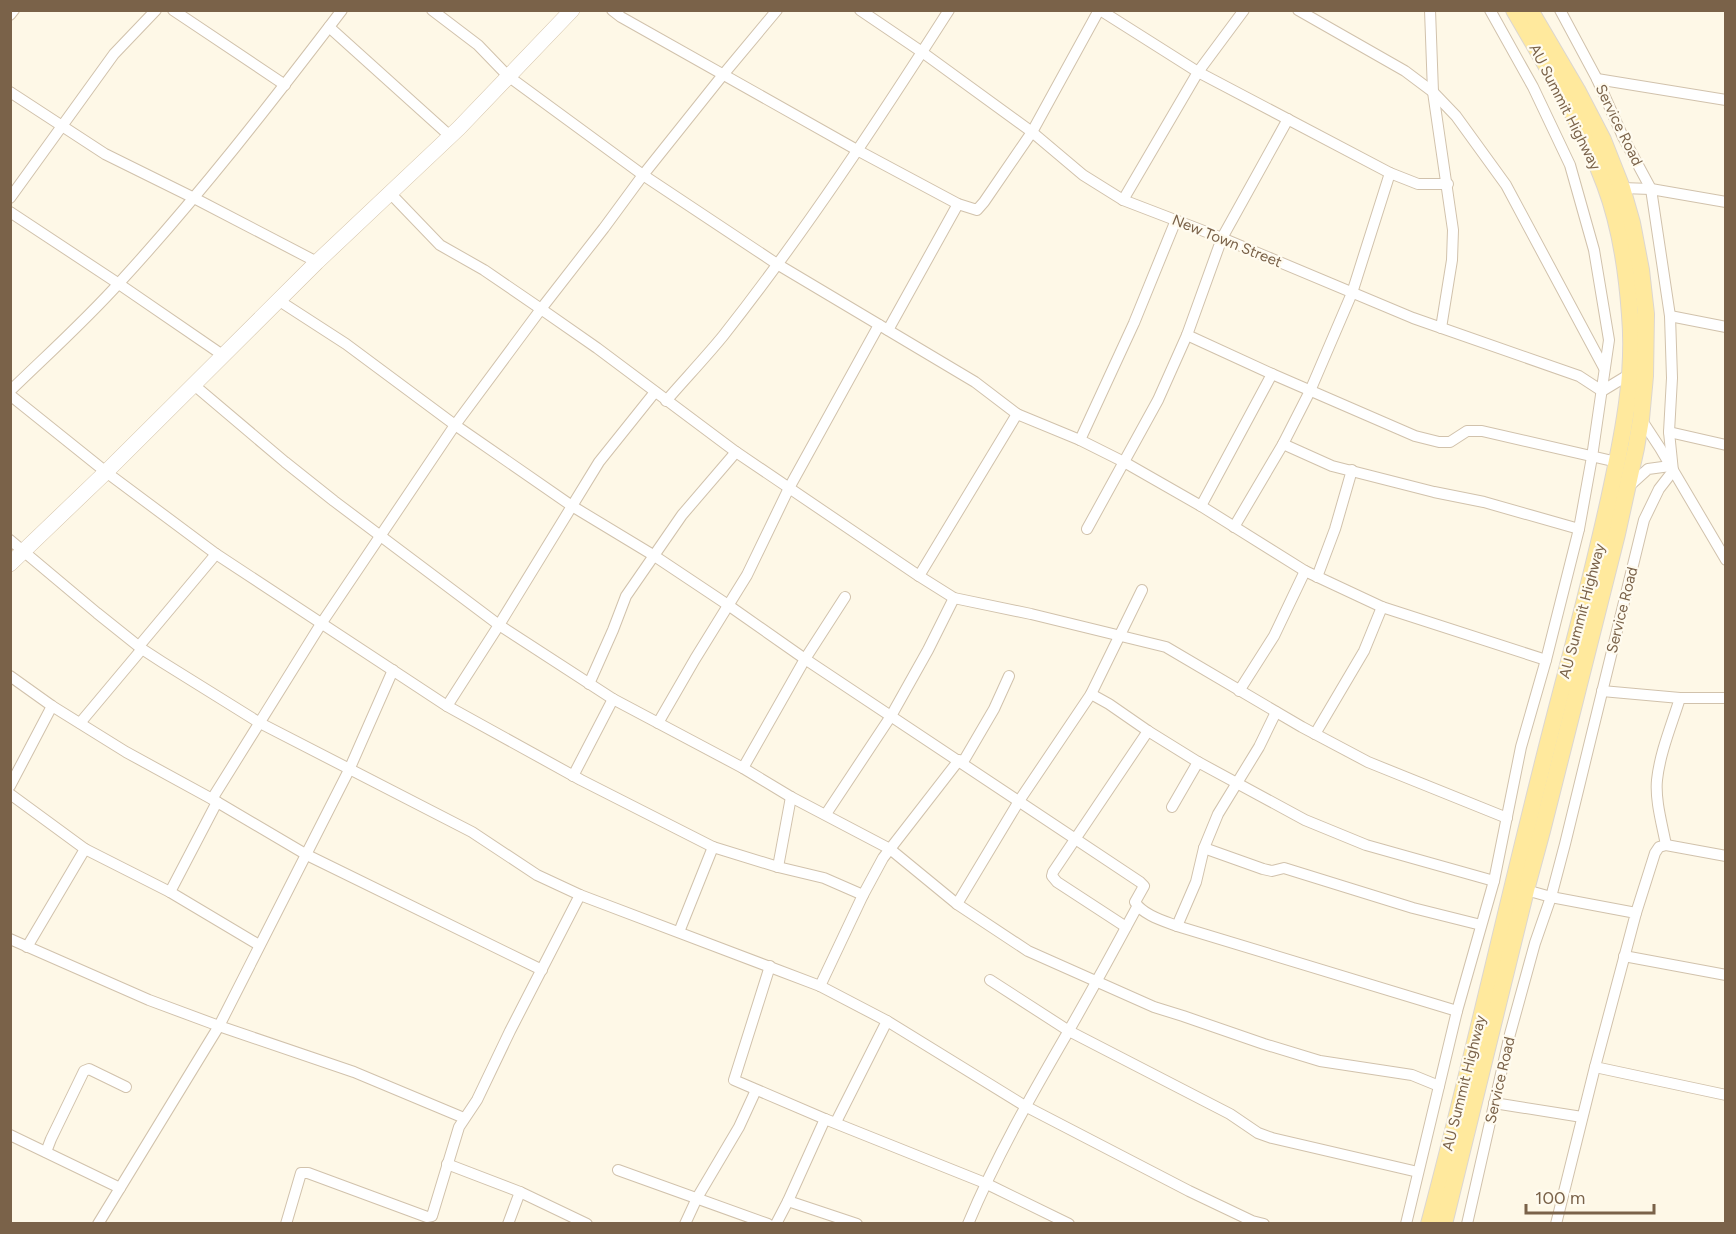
<svg xmlns="http://www.w3.org/2000/svg" width="1736" height="1234" viewBox="0 0 1736 1234" font-family="Figtree,sans-serif">
<style>
.lines{fill:none;stroke-linecap:round;stroke-linejoin:round}
.street-casing{stroke:#d1c2ac;stroke-width:12}
.secondary-casing{stroke:#d4c3a9;stroke-width:16}
.primary-casing{stroke:#dcd6d0;stroke-width:18}
.street{stroke:#fff;stroke-width:10}
.secondary{stroke:#fff;stroke-width:15}
.primary{stroke:#ffe99d;stroke-width:16}
.labels{text-anchor:middle;dominant-baseline:central;stroke-width:4.5;stroke-linejoin:round;paint-order:stroke}
.street-label{font-size:15px;fill:#7a6249;stroke:#fffbef}
</style>
<rect width="100%" height="100%" fill="#fef8e7"/>
<g class="lines">
<g class="street-casing">
<g id="street">
<path d="M 173,10 L 285,85"/>
<path d="M 432,10 L 478,45 L 508,76 L 643,175 L 777,264 L 975,382 L 1017,414 L 1080,440 L 1124,462 L 1201,506 L 1305,571 L 1382,607 L 1546,660"/>
<path d="M 612,10 L 621,17 L 857,150 L 958,204 L 977,210 L 984,202 L 1032,132 L 1099,10"/>
<path d="M 860,10 L 922,52 L 1032,132 L 1083,175 L 1123,200 L 1222,238 L 1413,318 L 1579,376 L 1602,391 L 1630,374"/>
<path d="M 1100,10 L 1198,72 L 1390,173 L 1418,184 L 1448,184"/>
<path d="M 1298,10 L 1405,71 L 1433,92 L 1456,116 L 1506,185 L 1604,368"/>
<path d="M 1430,10 L 1433,92 L 1453,230 L 1452,260 L 1441,328"/>
<path d="M 10,15 L 14,10"/>
<path d="M 329,27 L 450,136"/>
<path d="M 1597,79 L 1726,100"/>
<path d="M 10,92 L 105,154 L 194,198 L 317,262"/>
<path d="M 1622,188 L 1651,189 L 1726,202"/>
<path d="M 390,193 L 440,245 L 484,270 L 541,309 L 597,348 L 736,452 L 919,576 L 954,598 L 1031,614 L 1166,647 L 1302,727 L 1368,762 L 1507,818"/>
<path d="M 10,198 L 114,54 L 156,10"/>
<path d="M 1123,200 L 1198,72 L 1244,10"/>
<path d="M 10,212 L 119,284 L 224,356"/>
<path d="M 278,300 L 346,344 L 455,425 L 572,506 L 653,555 L 728,605 L 805,659 L 1140,882 L 1144,886 L 1135,902 C 1143,915 1164,921 1177,926 L 1457,1011"/>
<path d="M 1670,316 L 1726,327"/>
<path d="M 888,330 L 958,204"/>
<path d="M 1187,335 L 1272,374 L 1415,436 L 1439,442 L 1450,442 L 1467,431 L 1482,431 L 1617,462"/>
<path d="M 194,385 L 285,462 L 334,501 L 499,625 L 613,699 L 743,768 L 791,797 L 890,849 L 957,904 L 1028,951 L 1154,1007 L 1183,1016 L 1264,1044 L 1320,1061 L 1412,1075 L 1439,1086"/>
<path d="M 10,391 C 47,355 86,320 120,282 C 199,196 271,103 342,10"/>
<path d="M 10,395 L 106,472 L 216,554 L 447,706 L 581,780 L 713,847 L 778,867 L 824,878 L 863,895"/>
<path d="M 666,401 C 685,379 705,358 723,336 C 805,232 878,121 949,10"/>
<path d="M 1641,419 L 1660,448 L 1726,560"/>
<path d="M 1669,432 L 1726,445"/>
<path d="M 1080,440 L 1134,323 L 1176,220"/>
<path d="M 1283,444 L 1332,466 L 1434,492 L 1484,502 L 1579,529"/>
<path d="M 1627,488 L 1648,469 L 1670,466"/>
<path d="M 1201,506 L 1272,374"/>
<path d="M 1234,527 L 1283,444 L 1310,391 L 1352,293 L 1390,173"/>
<path d="M 1087,529 L 1158,400 L 1187,335 L 1222,238 L 1288,119"/>
<path d="M 10,540 L 97,613 L 142,649 L 162,662 L 260,723 L 472,832 L 537,875 L 580,895 L 820,986 L 887,1021 L 1025,1106 L 1189,1191 L 1252,1221 L 1264,1224"/>
<path d="M 919,576 L 1017,414"/>
<path d="M 1317,577 L 1335,529 L 1352,470"/>
<path d="M 139,646 L 216,554"/>
<path d="M 10,676 L 52,706 L 126,752 L 212,799 L 307,855 L 542,970"/>
<path d="M 589,684 L 613,630 L 626,596 L 682,515 L 736,452"/>
<path d="M 1239,691 L 1274,636 L 1305,571"/>
<path d="M 1602,691 L 1680,698 L 1726,698"/>
<path d="M 1091,694 L 1109,704 L 1148,731 L 1198,762 L 1305,820 L 1366,845 L 1494,881"/>
<path d="M 447,706 L 499,625 L 599,462 L 655,392"/>
<path d="M 80,723 L 142,649"/>
<path d="M 658,723 L 695,659 L 747,575 L 789,488 L 879,325"/>
<path d="M 1315,734 L 1364,651 L 1382,607"/>
<path d="M 963,762 L 994,709 L 1009,676"/>
<path d="M 743,768 L 805,659 L 845,597"/>
<path d="M 573,776 L 613,699"/>
<path d="M 10,786 L 52,706"/>
<path d="M 10,794 L 85,849 L 170,892 L 259,945"/>
<path d="M 212,799 L 321,624 L 455,425 L 541,309 L 604,228 L 643,175 L 722,76 L 777,10"/>
<path d="M 1172,807 L 1198,762"/>
<path d="M 826,814 L 891,716 L 928,650 L 954,598"/>
<path d="M 1666,845 C 1662,824 1655,800 1657,780 C 1660,752 1672,724 1680,698"/>
<path d="M 1204,848 L 1263,869 L 1272,871 L 1284,868 L 1413,908 L 1481,925"/>
<path d="M 778,867 L 791,797"/>
<path d="M 1526,890 L 1551,897 L 1636,913 L 1595,1067 L 1726,1095"/>
<path d="M 170,892 L 217,802"/>
<path d="M 957,904 L 1019,801 L 1091,694 L 1142,590"/>
<path d="M 1636,913 L 1655,853 L 1659,847 L 1666,845 L 1726,856"/>
<path d="M 1177,926 L 1196,882 L 1204,848 L 1218,814 L 1259,747 L 1276,712"/>
<path d="M 1126,927 L 1057,882 L 1052,876 L 1053,872 L 1148,731"/>
<path d="M 679,932 L 713,847"/>
<path d="M 10,939 L 149,1000 L 219,1026 L 354,1072 L 464,1118"/>
<path d="M 27,947 L 85,849"/>
<path d="M 1624,956 L 1726,975"/>
<path d="M 770,966 L 734,1080 L 825,1119 L 985,1183 L 1069,1224"/>
<path d="M 990,980 L 1069,1031 L 1230,1114 L 1258,1133 L 1272,1138 L 1418,1172"/>
<path d="M 820,986 L 863,895 L 883,858 L 959,760"/>
<path d="M 1494,1103 L 1582,1117"/>
<path d="M 836,1122 L 887,1021"/>
<path d="M 10,1135 L 120,1188"/>
<path d="M 46,1152 L 51,1139 L 84,1071 L 89,1069 L 126,1087"/>
<path d="M 447,1164 L 520,1192 L 587,1224"/>
<path d="M 618,1170 L 768,1224"/>
<path d="M 788,1201 L 857,1224"/>
<path d="M 98,1224 L 219,1026 L 349,770 L 393,670"/>
<path d="M 286,1224 L 301,1173 L 308,1173 L 427,1217 L 432,1216 L 459,1127 L 477,1100 L 510,1031 L 580,895"/>
<path d="M 508,1224 L 520,1192"/>
<path d="M 685,1224 L 697,1198 L 739,1127 L 756,1090"/>
<path d="M 776,1224 L 788,1201 L 825,1119"/>
<path d="M 968,1224 C 996,1157 1032,1094 1068,1032 C 1092,990 1115,948 1137,907"/>
<path d="M 1406,1224 L 1457,1011 L 1494,881 L 1521,747 L 1546,660 L 1579,529 L 1592,457 L 1609,340 L 1594,250 L 1570,165 L 1533,87 L 1490,10"/>
<path d="M 1467,1224 L 1510,1034 L 1535,943 L 1551,897 L 1565,844 L 1644,520 L 1659,489 L 1673,471 L 1669,432 L 1672,378 L 1670,316 L 1651,189 L 1623,137 L 1597,79 L 1560,10"/>
<path d="M 1556,1224 L 1595,1067"/>
</g>
</g>
<g class="secondary-casing">
<path id="secondary" d="M 10,564 L 106,472 L 317,262 L 459,128 L 572,10"/>
</g>
<g class="primary-casing">
<g id="primary">
<path d="M 1429,1224 C 1473,1060 1509,895 1551,731 C 1572,649 1595,567 1612,485 C 1624,429 1635,372 1630,315 C 1627,272 1620,225 1605,185 C 1582,123 1547,67 1514,10"/>
<path d="M 1444,1224 L 1526,890 L 1542,831 L 1617,534 L 1636,448 L 1641,419 L 1645,376 L 1646,314 L 1641,270 L 1632,223 L 1622,188 L 1603,140 L 1577,90 L 1530,10"/>
</g>
</g>
<use href="#street" class="street"/>
<use href="#secondary" class="secondary"/>
<use href="#primary" class="primary"/>
</g>
<g class="labels">
<g class="street-label">
<text transform="translate(1565 107) rotate(63)">AU Summit Highway</text>
<text transform="translate(1619 125) rotate(64)">Service Road</text>
<text transform="translate(1227 241) rotate(22)">New Town Street</text>
<text transform="translate(1622 610) rotate(-76)">Service Road</text>
<text transform="translate(1582 611) rotate(-75)">AU Summit Highway</text>
<text transform="translate(1500 1080) rotate(-77)">Service Road</text>
<text transform="translate(1464 1083) rotate(-76)">AU Summit Highway</text>
</g>
</g>
<rect width="1736" height="1234" fill="none" stroke="#7a6249" stroke-width="24"/>
<path d="M1526 1204v9h128v-9" fill="none" stroke="#7a6249" stroke-width="3"/>
<text x="1535" y="1204" font-size="18" fill="#7a6249" stroke="#fffbef" stroke-width="4.5" paint-order="stroke">100 m</text>
</svg>
